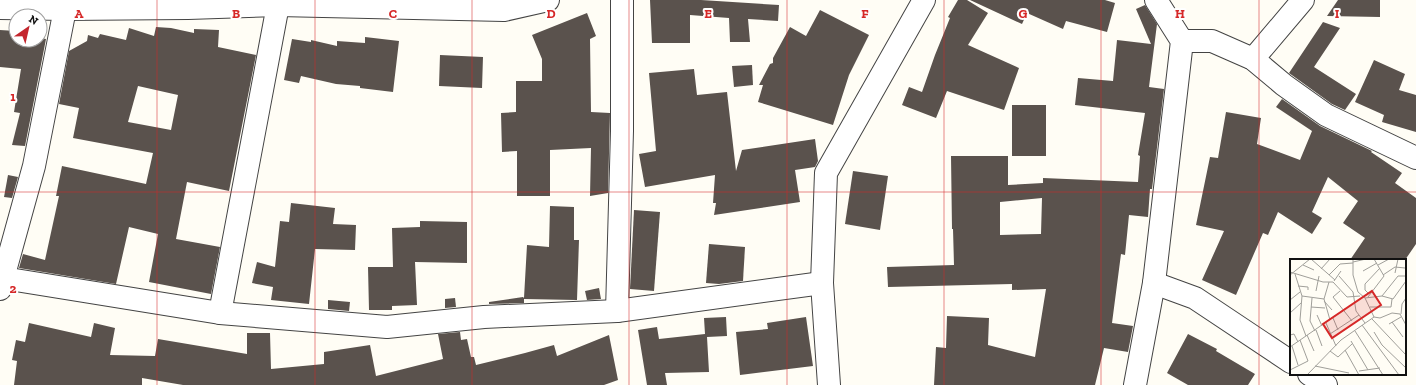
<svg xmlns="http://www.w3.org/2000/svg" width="1416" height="385" viewBox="0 0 1416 385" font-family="'Zilla Slab',serif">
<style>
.building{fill:#5a524d;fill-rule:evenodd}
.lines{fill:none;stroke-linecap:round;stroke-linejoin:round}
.street-casing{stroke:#444;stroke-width:24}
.street{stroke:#fff;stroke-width:22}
.grid{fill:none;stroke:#d62828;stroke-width:1;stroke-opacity:0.55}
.inset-road{fill:none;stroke:#a09f9a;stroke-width:1}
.view{fill:#d62828;fill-opacity:0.15;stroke:#d62828;stroke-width:2}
.inset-edge{fill:none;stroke:#111;stroke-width:2}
.grid-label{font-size:13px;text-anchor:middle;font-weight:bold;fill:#d62828;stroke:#fff;stroke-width:4;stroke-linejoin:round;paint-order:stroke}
</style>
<rect width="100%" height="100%" fill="#fffdf5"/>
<g class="building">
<path d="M 650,0 L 701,0 L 779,5 L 778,21 L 748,19 L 750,42 L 730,42 L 729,18 L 690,15 L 690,43 L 652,43 Z"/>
<path d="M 958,0 L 967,0 L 988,13 L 968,45 L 1019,68 L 1004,110 L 947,91 L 936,118 L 902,105 L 909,87 L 922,92 L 935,55 L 950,18 L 948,17 Z"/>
<path d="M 970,0 L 1105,0 L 1115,3 L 1107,32 L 1066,21 L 1063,29 L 1027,13 L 1022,24 Z"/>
<path d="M 1338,0 L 1380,0 L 1380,17 L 1327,16 Z"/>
<path d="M 1145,5 L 1157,24 L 1149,87 L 1164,89 L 1152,189 L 1150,189 L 1148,217 L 1129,215 L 1125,255 L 1121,254 L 1112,323 L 1133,326 L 1128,352 L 1104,348 L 1095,385 L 934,385 L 936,347 L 946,348 L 947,316 L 989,318 L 988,345 L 1035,357 L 1046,289 L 1012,290 L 1012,284 L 888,287 L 887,267 L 954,265 L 953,229 L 952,229 L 951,156 L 1008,156 L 1008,185 L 1043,183 L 1043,178 L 1138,182 L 1140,156 L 1138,155 L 1145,113 L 1075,105 L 1078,78 L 1113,81 L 1117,40 L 1151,44 L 1136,9 ZM 1042,198 L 1041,234 L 1000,235 L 1000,202 Z"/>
<path d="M 820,10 L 869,35 L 849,75 L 833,125 L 758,102 L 763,85 L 759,85 L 770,64 L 773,63 L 773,58 L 790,27 L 806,36 Z"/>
<path d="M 587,13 L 596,36 L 590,39 L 591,112 L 610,113 L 608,193 L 590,196 L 591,148 L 550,150 L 550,196 L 517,196 L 517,151 L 502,152 L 501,113 L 516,112 L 516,81 L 542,81 L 542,59 L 532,35 Z"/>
<path d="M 1323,22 L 1340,28 L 1314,67 L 1356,94 L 1345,110 L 1332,104 L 1289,73 Z"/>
<path d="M 156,27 L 171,28 L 194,33 L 194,29 L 219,30 L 218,47 L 256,55 L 229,191 L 187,182 L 176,239 L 220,247 L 211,294 L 149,282 L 158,234 L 129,227 L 116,284 L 19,268 L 23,254 L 45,260 L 59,196 L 56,196 L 62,166 L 146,184 L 153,153 L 73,138 L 79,108 L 59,104 L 69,51 L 87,41 L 88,35 L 98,38 L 100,34 L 126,40 L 129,28 L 154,36 ZM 138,86 L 178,95 L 171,130 L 128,122 Z"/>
<path d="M 0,30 L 16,31 L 16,40 L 40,40 L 40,38 L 46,39 L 25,146 L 12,145 L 20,113 L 14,112 L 21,69 L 0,67 Z"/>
<path d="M 365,37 L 399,41 L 393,92 L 360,88 L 360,86 L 336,84 L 301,76 L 299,83 L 284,80 L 292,39 L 311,42 L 311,40 L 337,46 L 337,41 L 365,43 Z"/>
<path d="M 440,55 L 483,57 L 482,88 L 439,86 Z"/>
<path d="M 1374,60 L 1405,74 L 1399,90 L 1416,95 L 1416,132 L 1382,122 L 1384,115 L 1355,102 Z"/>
<path d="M 752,65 L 753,85 L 734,87 L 732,66 Z"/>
<path d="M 694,69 L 697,95 L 727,92 L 736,171 L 742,150 L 815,139 L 818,161 L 815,167 L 795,170 L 800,202 L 714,215 L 716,203 L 713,203 L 715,175 L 645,187 L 639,154 L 656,151 L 649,73 Z"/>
<path d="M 1282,99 L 1320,126 L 1372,151 L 1371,152 L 1402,173 L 1395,183 L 1416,198 L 1416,244 L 1405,260 L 1350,260 L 1365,238 L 1343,223 L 1358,201 L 1328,177 L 1312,212 L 1322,218 L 1312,234 L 1278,212 L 1268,235 L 1263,233 L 1236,295 L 1202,280 L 1224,231 L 1196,225 L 1210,157 L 1218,158 L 1226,112 L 1261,118 L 1257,144 L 1300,160 L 1312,131 L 1276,107 Z"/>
<rect x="1012" y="105" width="34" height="51"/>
<path d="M 853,171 L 888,176 L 880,230 L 845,224 Z"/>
<path d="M 8,175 L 18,177 L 12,198 L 4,197 Z"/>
<path d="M 291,203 L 335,208 L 333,224 L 356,225 L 355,250 L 315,249 L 309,304 L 271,300 L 273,287 L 252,283 L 257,262 L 275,267 L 280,221 L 289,222 Z"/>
<path d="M 550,206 L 574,207 L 574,240 L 579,240 L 577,300 L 524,299 L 524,303 L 489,304 L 489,302 L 523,297 L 524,298 L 527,245 L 549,247 Z"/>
<path d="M 634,210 L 660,212 L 654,291 L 630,289 Z"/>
<path d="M 420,221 L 467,222 L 467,263 L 415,262 L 417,305 L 392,306 L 392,310 L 369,310 L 368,267 L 393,267 L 392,228 L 420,227 Z"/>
<path d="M 709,244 L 745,247 L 743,281 L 719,284 L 706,283 Z"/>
<path d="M 599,288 L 601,299 L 587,300 L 585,291 Z"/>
<path d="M 455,298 L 456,307 L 445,308 L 445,299 Z"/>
<path d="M 328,300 L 350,302 L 349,311 L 328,309 Z"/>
<path d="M 726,317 L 727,336 L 707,337 L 709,372 L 665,373 L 667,385 L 647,385 L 638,330 L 657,327 L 659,339 L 705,334 L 704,318 Z"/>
<path d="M 806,317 L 813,366 L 740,375 L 736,332 L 768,329 L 767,323 Z"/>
<path d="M 29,323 L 91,337 L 94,323 L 115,328 L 110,355 L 155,356 L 158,339 L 247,354 L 247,333 L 270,333 L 271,369 L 324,364 L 324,352 L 370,345 L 376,376 L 443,359 L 438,334 L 460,332 L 461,340 L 467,339 L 471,357 L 474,357 L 476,365 L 525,353 L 554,345 L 557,356 L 609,335 L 618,380 L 604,385 L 183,385 L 142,378 L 142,385 L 14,385 L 17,361 L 12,360 L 16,340 L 25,342 Z"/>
<path d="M 1188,334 L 1217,349 L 1216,351 L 1255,374 L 1248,385 L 1188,385 L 1167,373 Z"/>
</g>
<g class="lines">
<g class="street-casing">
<g id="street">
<path d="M 0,8 L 65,9 L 188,8 L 278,5 L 504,10 L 548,0"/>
<path d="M 1182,41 L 1212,41 L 1253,59 L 1284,85 L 1326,115 L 1416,158"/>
<path d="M 1253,59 L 1303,0"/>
<path d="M 3,278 L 220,313 L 387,327 L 484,317 L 617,311 L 822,283"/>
<path d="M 1154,283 L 1195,298 L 1291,362"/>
<path d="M 0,289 L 34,166 L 65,9"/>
<path d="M 617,311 L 622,131 L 622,0"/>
<path d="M 220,313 L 278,5"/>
<path d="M 1309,374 L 1326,385"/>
<path d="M 829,385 L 822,283 L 826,173 L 924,0"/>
<path d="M 1135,385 L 1154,283 L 1182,41 L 1156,0"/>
</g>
</g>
<use href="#street" class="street"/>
</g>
<path class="grid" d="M 157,0 L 157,385M 315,0 L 315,385M 472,0 L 472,385M 629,0 L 629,385M 787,0 L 787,385M 944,0 L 944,385M 1101,0 L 1101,385M 1259,0 L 1259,385M 0,192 L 1416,192"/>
<g transform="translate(1290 259)">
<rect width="116" height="116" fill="#fffdf5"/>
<path class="inset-road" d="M 21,0 L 45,21M 63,3 L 76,0M 13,6 L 24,11M 88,6 L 99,0M 31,10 L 40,0M 73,12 L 87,4M 0,13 L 33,23 L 43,23 L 57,38 L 70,37M 105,14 L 108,0M 5,15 L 12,37 L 10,61 L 16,77M 0,16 L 20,0M 39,16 L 50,5 L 63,4M 93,16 L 105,8 L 115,9M 49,17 L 63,33 L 66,52 L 75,64M 44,22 L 51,12M 39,23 L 34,40 L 40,61M 8,27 L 18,28 L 18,31M 26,32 L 29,17M 50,32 L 43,38 L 62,62M 79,35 L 75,31 L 75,25 L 90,9M 12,37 L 34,40M 92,37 L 108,17 L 116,17M 78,38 L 94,17 L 84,0M 22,39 L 20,62 L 25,72M 75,39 L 92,37 L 103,40 L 116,22M 0,41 L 10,33M 34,42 L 42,51M 21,48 L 35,49M 80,48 L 101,48 L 102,40M 0,54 L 11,44M 111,55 L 112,45 L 116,39M 27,56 L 32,67M 84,58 L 90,59 L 102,54 L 110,55 L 116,66M 43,59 L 48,71M 82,60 L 116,96M 102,63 L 113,78M 36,64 L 46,87M 99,65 L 111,58M 72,66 L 109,116M 26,71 L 32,87M 65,72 L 93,116M 84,73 L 92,86 L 116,109M 40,75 L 69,56M 0,76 L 4,75 L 8,83M 17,76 L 24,92M 61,82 L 78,111M 2,87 L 8,106M 0,88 L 55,50M 55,91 L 69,116M 40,92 L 48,98 L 62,85M 25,107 L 59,114M 0,111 L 18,102 L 10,81M 69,112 L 90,109M 17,116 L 51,81 L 84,58 L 75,39 L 68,33 L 63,16 L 63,0"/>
<path class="view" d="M 82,32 L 91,46 L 42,79 L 33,65 Z"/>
<rect width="116" height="116" class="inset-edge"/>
</g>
<g class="grid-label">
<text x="79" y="18">A</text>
<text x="236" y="18">B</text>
<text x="393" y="18">C</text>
<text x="551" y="18">D</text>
<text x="708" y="18">E</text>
<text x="865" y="18">F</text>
<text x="1023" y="18">G</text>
<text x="1180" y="18">H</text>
<text x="1337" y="18">I</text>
<text x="13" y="101">1</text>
<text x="13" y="293">2</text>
</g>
<g transform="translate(28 28) rotate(34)"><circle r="19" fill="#ffffff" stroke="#a0a0a0"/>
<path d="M0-3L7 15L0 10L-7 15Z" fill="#c4262e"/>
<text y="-6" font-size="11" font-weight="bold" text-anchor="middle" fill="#111111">N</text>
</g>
</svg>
